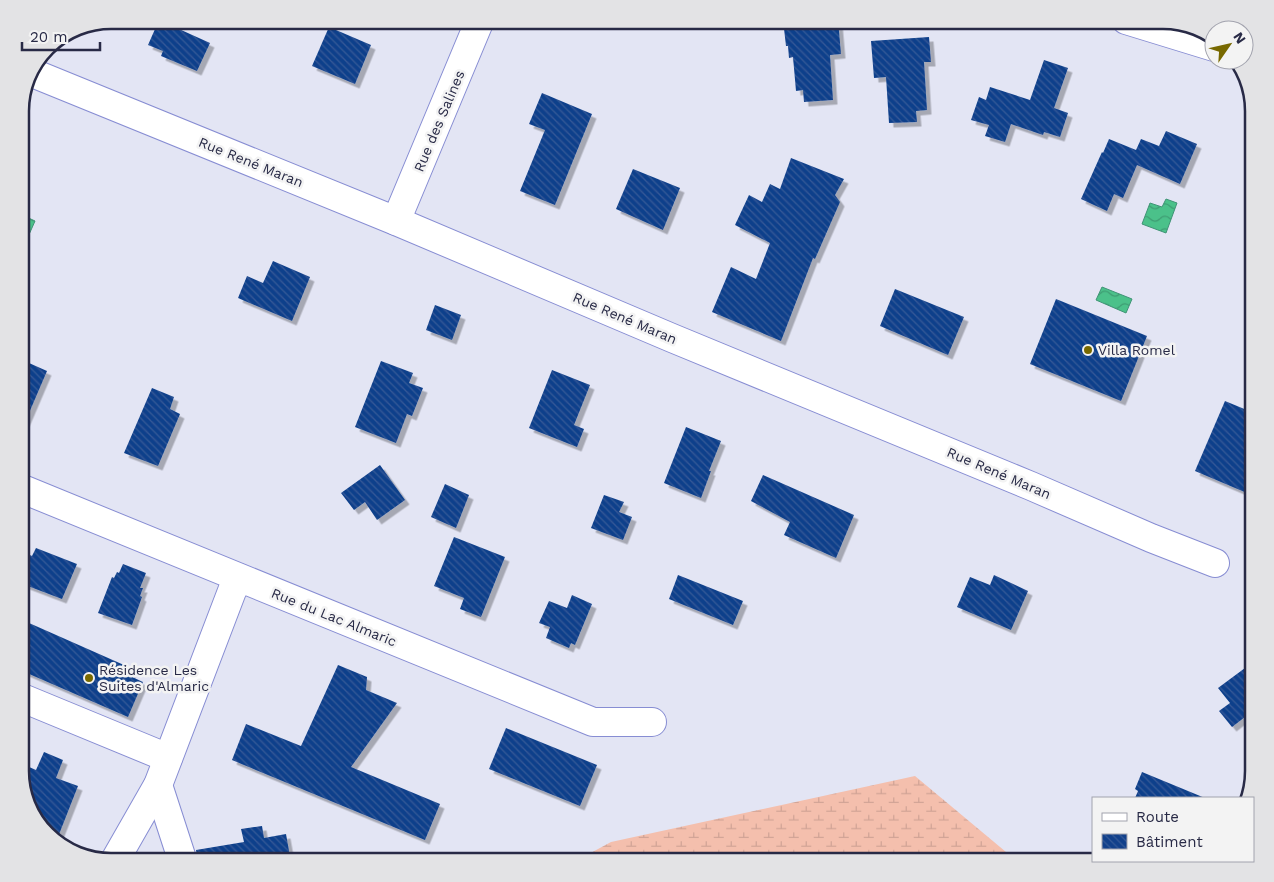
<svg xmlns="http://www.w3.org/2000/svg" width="1274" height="882" viewBox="0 0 1274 882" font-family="'Work Sans',sans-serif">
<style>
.wetland{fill:url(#wetland-marsh)}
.water{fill:url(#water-waves);stroke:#409476}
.building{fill:url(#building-back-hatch);filter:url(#shadow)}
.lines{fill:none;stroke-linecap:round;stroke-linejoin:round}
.street-casing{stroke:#878dd3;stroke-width:30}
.street{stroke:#fff;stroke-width:28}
.poi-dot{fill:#786900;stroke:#f3f3f3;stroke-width:2}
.labels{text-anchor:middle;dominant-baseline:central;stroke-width:5;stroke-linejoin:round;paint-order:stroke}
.street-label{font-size:14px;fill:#282a46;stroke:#f3f3f3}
.poi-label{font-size:14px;fill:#282a46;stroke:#f3f3f3;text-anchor:start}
.rim{fill:none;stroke:#282a46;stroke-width:2.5}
</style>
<defs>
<pattern id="wetland-marsh" width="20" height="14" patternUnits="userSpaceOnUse" patternTransform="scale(1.25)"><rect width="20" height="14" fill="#f4bfad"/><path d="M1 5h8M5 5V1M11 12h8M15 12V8" fill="none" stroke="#d1a496"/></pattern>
<pattern id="water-waves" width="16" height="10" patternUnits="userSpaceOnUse" patternTransform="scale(1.25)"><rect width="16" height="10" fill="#4bc18a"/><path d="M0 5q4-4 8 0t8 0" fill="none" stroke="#3e9d73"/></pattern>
<pattern id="building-back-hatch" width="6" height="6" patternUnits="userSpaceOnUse" patternTransform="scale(1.25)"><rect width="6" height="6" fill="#11408b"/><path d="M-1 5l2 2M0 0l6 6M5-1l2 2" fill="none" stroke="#345997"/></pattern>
<filter id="shadow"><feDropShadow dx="4.5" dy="4.5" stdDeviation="0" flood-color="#0004"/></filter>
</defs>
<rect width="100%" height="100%" fill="#e3e5f4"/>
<path class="wetland" d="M 915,776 L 1018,862 L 574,862 L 611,842 Z"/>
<g class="water">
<path d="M 1166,199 L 1177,203 L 1166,233 L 1142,224 L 1150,203 L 1162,207 Z"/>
<path d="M 20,214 L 35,221 L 20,255 Z"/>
<path d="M 1102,287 L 1132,299 L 1126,313 L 1096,300 Z"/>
</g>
<g class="building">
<path d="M 159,20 L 210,43 L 197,71 L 161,56 L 163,51 L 148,45 Z"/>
<path d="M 783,20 L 838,20 L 841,54 L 830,55 L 833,100 L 804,102 L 803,90 L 796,91 L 793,57 L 789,58 L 788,46 L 786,46 Z"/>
<path d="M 329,27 L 371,45 L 355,84 L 312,66 Z"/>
<path d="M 929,37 L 931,62 L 924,62 L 927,110 L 916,111 L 917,122 L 889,123 L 886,77 L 874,78 L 871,41 Z"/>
<path d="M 1044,60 L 1068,68 L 1054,108 L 1068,113 L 1060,137 L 1044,132 L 1043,135 L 1011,124 L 1005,142 L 985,136 L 989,125 L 971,120 L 979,97 L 986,100 L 990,87 L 1030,100 Z"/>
<path d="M 542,93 L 592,114 L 555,205 L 520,191 L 545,130 L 529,124 Z"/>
<path d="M 1166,131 L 1197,144 L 1180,184 L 1137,165 L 1123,198 L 1114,194 L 1107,211 L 1081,199 L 1102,152 L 1103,153 L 1109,139 L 1136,150 L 1141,139 L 1159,146 Z"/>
<path d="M 791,158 L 844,179 L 835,195 L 840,202 L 815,259 L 813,258 L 781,341 L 712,312 L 731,267 L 756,279 L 770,243 L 735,225 L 749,195 L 762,202 L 770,184 L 780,189 Z"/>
<path d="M 633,169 L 680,188 L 663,230 L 616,209 Z"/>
<path d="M 273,261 L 310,277 L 292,321 L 238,298 L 247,276 L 263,283 Z"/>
<path d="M 895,289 L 964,317 L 948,355 L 880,326 Z"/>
<path d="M 1056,299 L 1147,336 L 1121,401 L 1030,364 Z"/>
<path d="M 435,305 L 461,315 L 452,340 L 426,330 Z"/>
<path d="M 20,359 L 47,371 L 20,434 Z"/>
<path d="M 381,361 L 413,373 L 409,383 L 423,388 L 412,416 L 407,414 L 396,443 L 355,427 Z"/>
<path d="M 552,370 L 590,385 L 574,425 L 584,429 L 577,447 L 529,428 Z"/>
<path d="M 152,388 L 174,397 L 170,409 L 180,414 L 158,466 L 124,453 Z"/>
<path d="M 1225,401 L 1254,413 L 1254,496 L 1195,471 Z"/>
<path d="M 686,427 L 721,441 L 709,471 L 711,471 L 701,498 L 664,483 Z"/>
<path d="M 380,465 L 405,500 L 377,520 L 365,502 L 354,510 L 341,493 Z"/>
<path d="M 763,475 L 854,515 L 836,558 L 784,535 L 790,522 L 751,501 Z"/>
<path d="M 445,484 L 469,495 L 456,528 L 431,517 Z"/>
<path d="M 604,495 L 624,502 L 619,512 L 632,517 L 623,540 L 591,528 Z"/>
<path d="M 454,537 L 505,557 L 481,617 L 460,609 L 464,598 L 434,586 Z"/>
<path d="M 36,548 L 77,564 L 62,599 L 20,583 L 20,573 L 28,554 L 32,556 Z"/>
<path d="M 123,564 L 146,573 L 140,588 L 143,588 L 140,596 L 142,597 L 132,625 L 98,613 L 112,577 L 114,578 L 117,572 L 119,573 Z"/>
<path d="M 678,575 L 743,601 L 733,625 L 669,599 Z"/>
<path d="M 994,575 L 1028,591 L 1011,630 L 957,607 L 970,577 L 990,585 Z"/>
<path d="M 572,595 L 592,604 L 575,645 L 571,643 L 569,648 L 546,638 L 550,627 L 539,623 L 549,601 L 567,608 Z"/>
<path d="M 20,619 L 133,669 L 130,676 L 143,682 L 128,717 L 20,670 Z"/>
<path d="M 338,665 L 367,677 L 366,690 L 397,703 L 351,767 L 440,804 L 425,840 L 232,760 L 246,724 L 301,746 Z"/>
<path d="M 1245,668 L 1254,681 L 1254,710 L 1232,727 L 1219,711 L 1230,703 L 1218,688 Z"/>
<path d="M 506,728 L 597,765 L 580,806 L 489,769 Z"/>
<path d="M 44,752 L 63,760 L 56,778 L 78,786 L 56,842 L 32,816 L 20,776 L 20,763 L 36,770 Z"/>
<path d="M 1142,772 L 1205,798 L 1135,798 L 1138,791 L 1135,789 Z"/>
<path d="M 262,826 L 264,838 L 286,834 L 291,862 L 198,862 L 196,850 L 244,842 L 241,829 Z"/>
</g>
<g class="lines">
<g class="street-casing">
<g id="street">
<path d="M 1126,20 L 1214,47"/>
<path d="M 35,74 L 396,221 L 672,338 L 1031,486 L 1151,538 L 1215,563"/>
<path d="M 396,221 L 480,20"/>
<path d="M 20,488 L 593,722 L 652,722"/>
<path d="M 20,697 L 168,758"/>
<path d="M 158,785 L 183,862"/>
<path d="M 114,862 L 158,785 L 232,591 L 239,578"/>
</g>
</g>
<use href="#street" class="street"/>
</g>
<g class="poi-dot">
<circle cx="1088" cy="350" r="5"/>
<circle cx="89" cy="678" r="5"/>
</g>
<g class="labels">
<g class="street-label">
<text transform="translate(439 121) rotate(-67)">Rue des Salines</text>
<text transform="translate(251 162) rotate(22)">Rue René Maran</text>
<text transform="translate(625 318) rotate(23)">Rue René Maran</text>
<text transform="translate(999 473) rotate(23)">Rue René Maran</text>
<text transform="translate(334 617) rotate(22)">Rue du Lac Almaric</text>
</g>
<g class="poi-label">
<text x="1098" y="350">Villa Romel</text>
<text x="99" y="670">Résidence Les<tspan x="99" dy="16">Suites d'Almaric</tspan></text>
</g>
</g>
<path d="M0 0H1274V882H0ZM111 29H1163A82 82 0 0 1 1245 111V771A82 82 0 0 1 1163 853H111A82 82 0 0 1 29 771V111A82 82 0 0 1 111 29Z" fill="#e3e3e5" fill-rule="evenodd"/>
<path class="rim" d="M111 29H1163A82 82 0 0 1 1245 111V771A82 82 0 0 1 1163 853H111A82 82 0 0 1 29 771V111A82 82 0 0 1 111 29Z"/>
<rect x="1092" y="797" width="162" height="65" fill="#f3f3f3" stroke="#a2a3ae"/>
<rect x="1102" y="813" width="25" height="8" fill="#ffffff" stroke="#a2a3ae"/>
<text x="1136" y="822" font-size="15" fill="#282a46">Route</text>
<rect x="1102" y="834" width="25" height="15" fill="url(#building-back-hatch)" stroke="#a2a3ae"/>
<text x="1136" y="847" font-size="15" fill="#282a46">Bâtiment</text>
<g transform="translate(1229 45) rotate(56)"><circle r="24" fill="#f3f3f3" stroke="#a2a3ae"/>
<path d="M0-4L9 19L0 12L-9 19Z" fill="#786900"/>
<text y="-8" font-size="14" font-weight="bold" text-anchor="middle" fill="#282a46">N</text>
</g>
<path d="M22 42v8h78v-8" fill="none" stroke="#282a46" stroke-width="2.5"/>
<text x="30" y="42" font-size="15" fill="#282a46" stroke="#f3f3f3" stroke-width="4" paint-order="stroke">20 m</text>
</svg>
